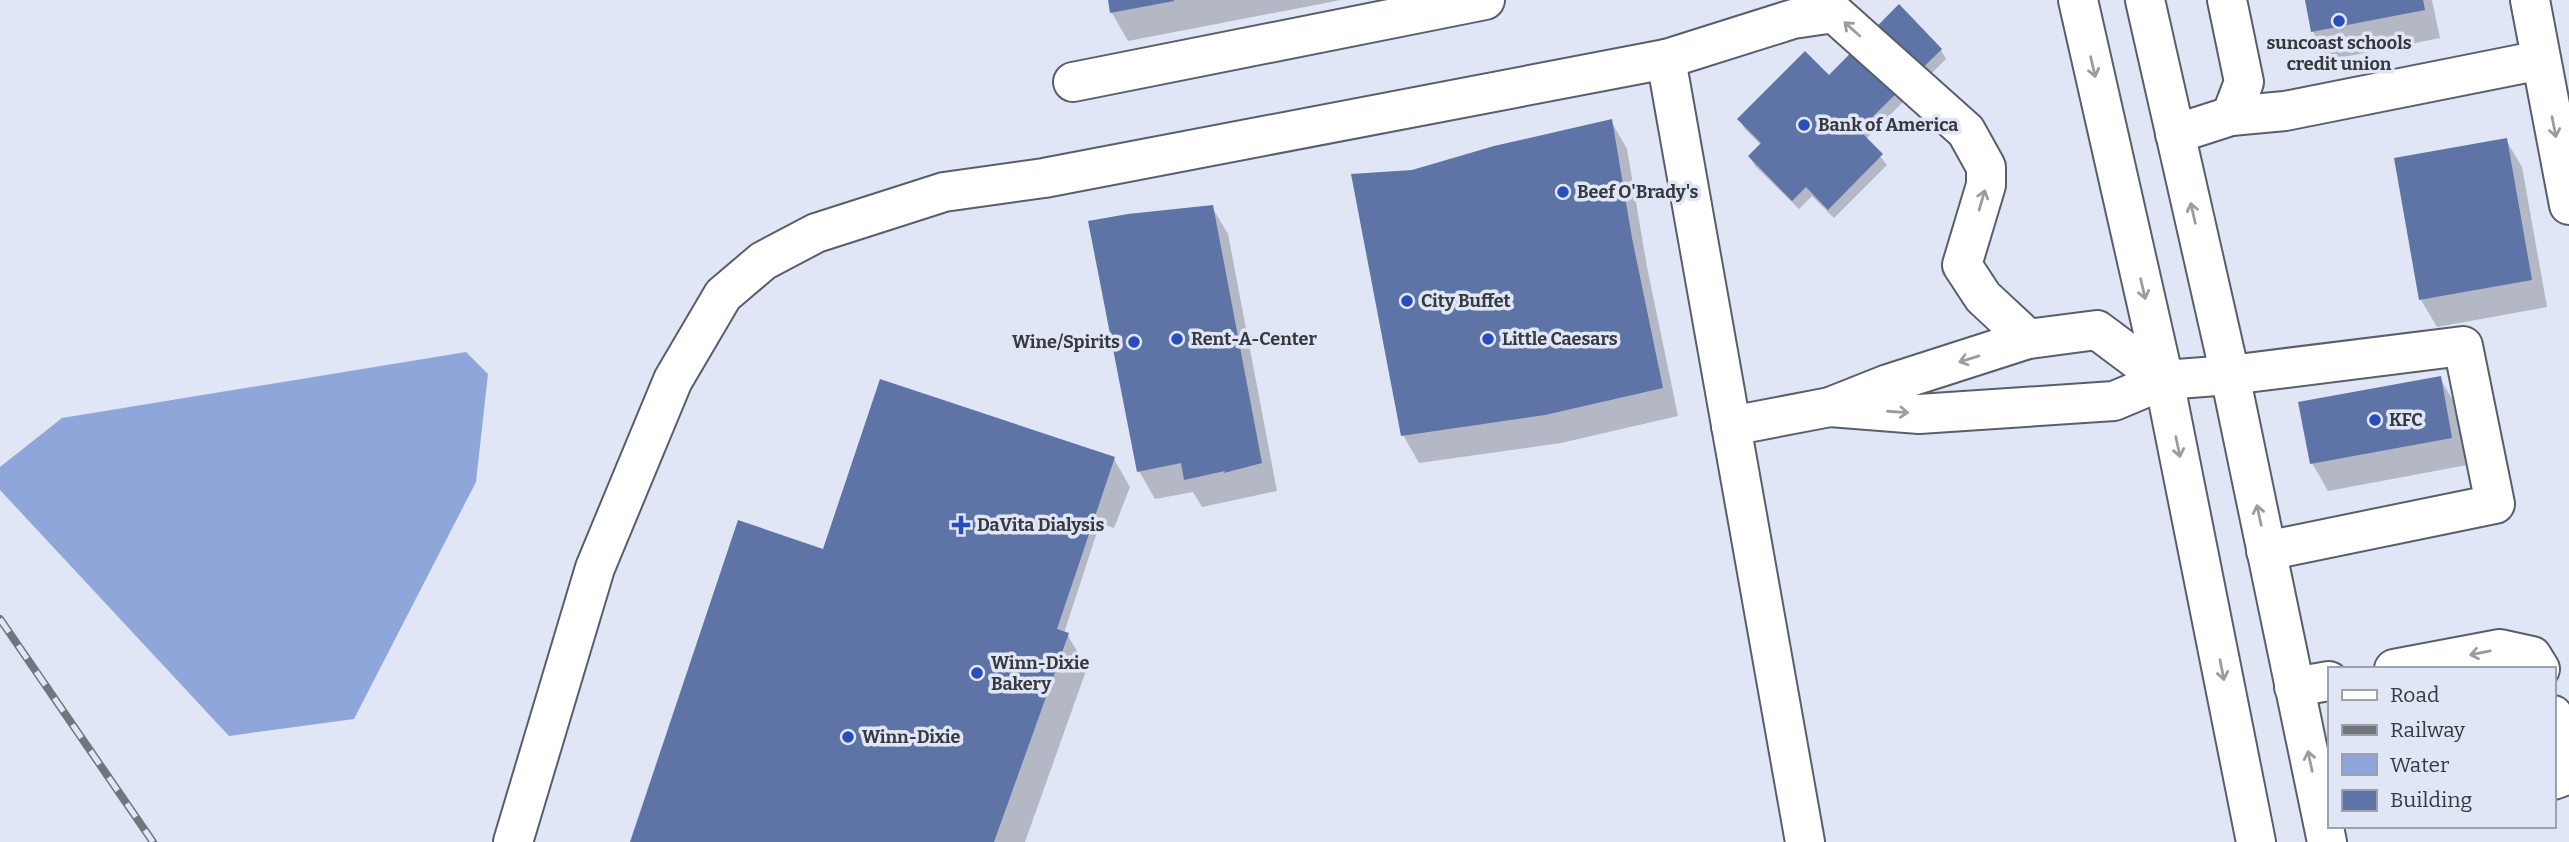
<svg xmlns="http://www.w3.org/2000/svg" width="2569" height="842" viewBox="0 0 2569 842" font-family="Bitter,serif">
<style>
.water{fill:#8fa6db}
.shadow{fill:#0003}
.building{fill:#5e74a6}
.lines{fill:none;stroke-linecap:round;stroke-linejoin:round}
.minor-casing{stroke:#585e6a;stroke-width:42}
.major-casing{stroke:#585e6a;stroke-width:42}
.minor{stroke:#fff;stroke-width:38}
.major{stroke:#fff;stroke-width:38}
.rail-casing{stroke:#71757e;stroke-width:8}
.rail{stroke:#e0e6f5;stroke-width:5;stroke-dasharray:16;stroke-linecap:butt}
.oneway{stroke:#9a9c9f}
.poi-dot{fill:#2a4dbc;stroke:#e0e6f5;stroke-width:2.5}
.labels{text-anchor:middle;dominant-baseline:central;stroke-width:7;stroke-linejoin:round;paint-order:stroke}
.poi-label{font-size:18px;font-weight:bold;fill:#36393f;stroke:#e0e6f5;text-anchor:start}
</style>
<rect width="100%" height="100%" fill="#e0e6f5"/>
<path class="water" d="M 466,352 L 488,374 L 476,482 L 354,719 L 229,736 L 0,490 L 0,467 L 62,418 Z"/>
<g class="shadow">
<path d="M 1109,0 L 1341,0 L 1128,41 L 1112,13 Z"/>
<path d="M 2307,0 L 2432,0 L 2440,38 L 2329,60 L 2313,32 Z"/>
<path d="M 1941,50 L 1946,59 L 1866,139 L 1887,165 L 1834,218 L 1812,196 L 1799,209 L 1755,166 L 1750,157 L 1761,145 L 1745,129 L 1739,119 L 1829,77 Z"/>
<path d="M 1611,121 L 1627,149 L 1647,267 L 1678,416 L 1561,443 L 1419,463 L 1403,435 L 1413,171 Z"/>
<path d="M 2506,140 L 2522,167 L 2547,307 L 2437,327 L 2421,300 Z"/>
<path d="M 1212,207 L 1228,234 L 1277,491 L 1202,507 L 1193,492 L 1155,499 L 1139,471 Z"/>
<path d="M 2440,378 L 2456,406 L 2467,465 L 2328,491 L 2312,463 Z"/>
<path d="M 1114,459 L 1130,487 L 1114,528 L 1100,523 L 1064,633 L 1067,634 L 1087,668 L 1025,842 L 632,842 L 827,552 Z"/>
</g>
<g class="building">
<path d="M 1108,0 L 1174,0 L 1174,1 L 1110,13 Z"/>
<path d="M 2305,0 L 2423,0 L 2425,10 L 2311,32 Z"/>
<path d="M 1899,4 L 1942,49 L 1859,130 L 1883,154 L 1828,210 L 1806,187 L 1792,201 L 1748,156 L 1761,143 L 1737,119 L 1805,51 L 1829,75 Z"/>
<path d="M 1612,119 L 1632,238 L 1663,388 L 1545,415 L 1401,436 L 1351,174 L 1412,170 L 1494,146 Z"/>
<path d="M 2507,138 L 2532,280 L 2419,300 L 2394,158 Z"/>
<path d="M 1213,205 L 1262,463 L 1224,473 L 1225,471 L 1184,480 L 1181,463 L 1137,472 L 1088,221 L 1128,214 Z"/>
<path d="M 2441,376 L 2452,438 L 2310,464 L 2298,402 Z"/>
<path d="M 880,379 L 1115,457 L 1057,629 L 1069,633 L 994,842 L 630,842 L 738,520 L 823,549 Z"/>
</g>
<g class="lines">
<g class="minor-casing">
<g id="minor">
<path d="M 2530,0 L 2569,205"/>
<path d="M 1666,59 L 1805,842"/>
<path d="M 1073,82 L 1485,0"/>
<path d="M 2231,116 L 2285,111 L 2541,60"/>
<path d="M 2175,134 L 2231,116 L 2244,82 L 2227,0"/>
<path d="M 1830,407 L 1919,414 L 2114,401 L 2164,380 L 2230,375 L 2463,346 L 2495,504 L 2266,551"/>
<path d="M 1731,426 L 1830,407 L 1888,384 L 2028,339 L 2097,330 L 2164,380"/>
<path d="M 2394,669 L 2500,649 L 2532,656 L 2540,669"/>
<path d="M 2294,687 L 2329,681"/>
<path d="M 2553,715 L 2567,775 L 2553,780"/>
<path d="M 513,842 L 595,568 L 673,380 L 723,295 L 763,261 L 816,233 L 944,192 L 1044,178 L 1666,59 L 1793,19 L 1834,13 L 1966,131 L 1986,167 L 1986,185 L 1962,265 L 1983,297 L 2028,339"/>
</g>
</g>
<g class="major-casing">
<g id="major">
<path d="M 2078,0 L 2164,380 L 2256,842"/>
<path d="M 2145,0 L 2230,375 L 2327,842"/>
</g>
</g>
<use href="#minor" class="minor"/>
<use href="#major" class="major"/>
<g class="rail-casing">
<path id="rail" d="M 0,619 L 153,842"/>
</g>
<use href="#rail" class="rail"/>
</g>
<defs><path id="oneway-shaft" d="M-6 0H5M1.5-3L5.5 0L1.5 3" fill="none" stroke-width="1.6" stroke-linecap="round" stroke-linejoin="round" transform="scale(1.75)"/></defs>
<g class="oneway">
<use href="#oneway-shaft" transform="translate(1852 29) rotate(-138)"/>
<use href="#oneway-shaft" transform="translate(2093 67) rotate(77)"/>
<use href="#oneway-shaft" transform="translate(2554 127) rotate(79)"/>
<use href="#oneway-shaft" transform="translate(1982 200) rotate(-74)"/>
<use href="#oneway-shaft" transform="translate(2193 213) rotate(-103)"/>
<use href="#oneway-shaft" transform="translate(2143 289) rotate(77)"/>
<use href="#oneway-shaft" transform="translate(1969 359) rotate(163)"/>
<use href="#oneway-shaft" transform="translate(1898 412) rotate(4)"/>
<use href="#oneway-shaft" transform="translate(2178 447) rotate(78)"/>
<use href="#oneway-shaft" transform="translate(2259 515) rotate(-102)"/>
<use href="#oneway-shaft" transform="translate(2480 653) rotate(169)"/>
<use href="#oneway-shaft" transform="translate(2222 670) rotate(79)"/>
<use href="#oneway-shaft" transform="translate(2310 761) rotate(-102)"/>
</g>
<g class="poi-dot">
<circle cx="2339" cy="21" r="7"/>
<circle cx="1804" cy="125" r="7"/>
<circle cx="1563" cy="192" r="7"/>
<circle cx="1407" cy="301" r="7"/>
<circle cx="1177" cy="339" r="7"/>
<circle cx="1488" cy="339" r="7"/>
<circle cx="1134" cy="342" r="7"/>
<circle cx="2375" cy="420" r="7"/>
<path d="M957.5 514.5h7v7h7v7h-7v7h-7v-7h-7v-7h7z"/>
<circle cx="977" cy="673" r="7"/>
<circle cx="848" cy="737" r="7"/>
</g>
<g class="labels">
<g class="poi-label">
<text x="2339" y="43" text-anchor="middle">suncoast schools<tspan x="2339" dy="21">credit union</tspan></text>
<text x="1818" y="125">Bank of America</text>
<text x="1577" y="192">Beef O'Brady's</text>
<text x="1421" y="301">City Buffet</text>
<text x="1191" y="339">Rent-A-Center</text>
<text x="1502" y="339">Little Caesars</text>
<text x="1120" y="342" text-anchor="end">Wine/Spirits</text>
<text x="2389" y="420">KFC</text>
<text x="977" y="525">DaVita Dialysis</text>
<text x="991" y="663">Winn-Dixie<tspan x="991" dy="21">Bakery</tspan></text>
<text x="862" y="737">Winn-Dixie</text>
</g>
</g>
<rect x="2328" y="667" width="228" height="161" fill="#e0e6f5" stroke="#9ca1ac" stroke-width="2"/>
<rect x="2342" y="690" width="35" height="10" fill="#ffffff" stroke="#9ca1ac" stroke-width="2"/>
<text x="2390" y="702" font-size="21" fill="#36393f">Road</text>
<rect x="2342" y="725" width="35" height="10" fill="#71757e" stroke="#9ca1ac" stroke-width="2"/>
<text x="2390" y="737" font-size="21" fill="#36393f">Railway</text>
<rect x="2342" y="754" width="35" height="21" fill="#8fa6db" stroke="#9ca1ac" stroke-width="2"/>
<text x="2390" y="772" font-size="21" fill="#36393f">Water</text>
<rect x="2342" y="790" width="35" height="21" fill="#5e74a6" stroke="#9ca1ac" stroke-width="2"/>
<text x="2390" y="807" font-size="21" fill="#36393f">Building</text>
</svg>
